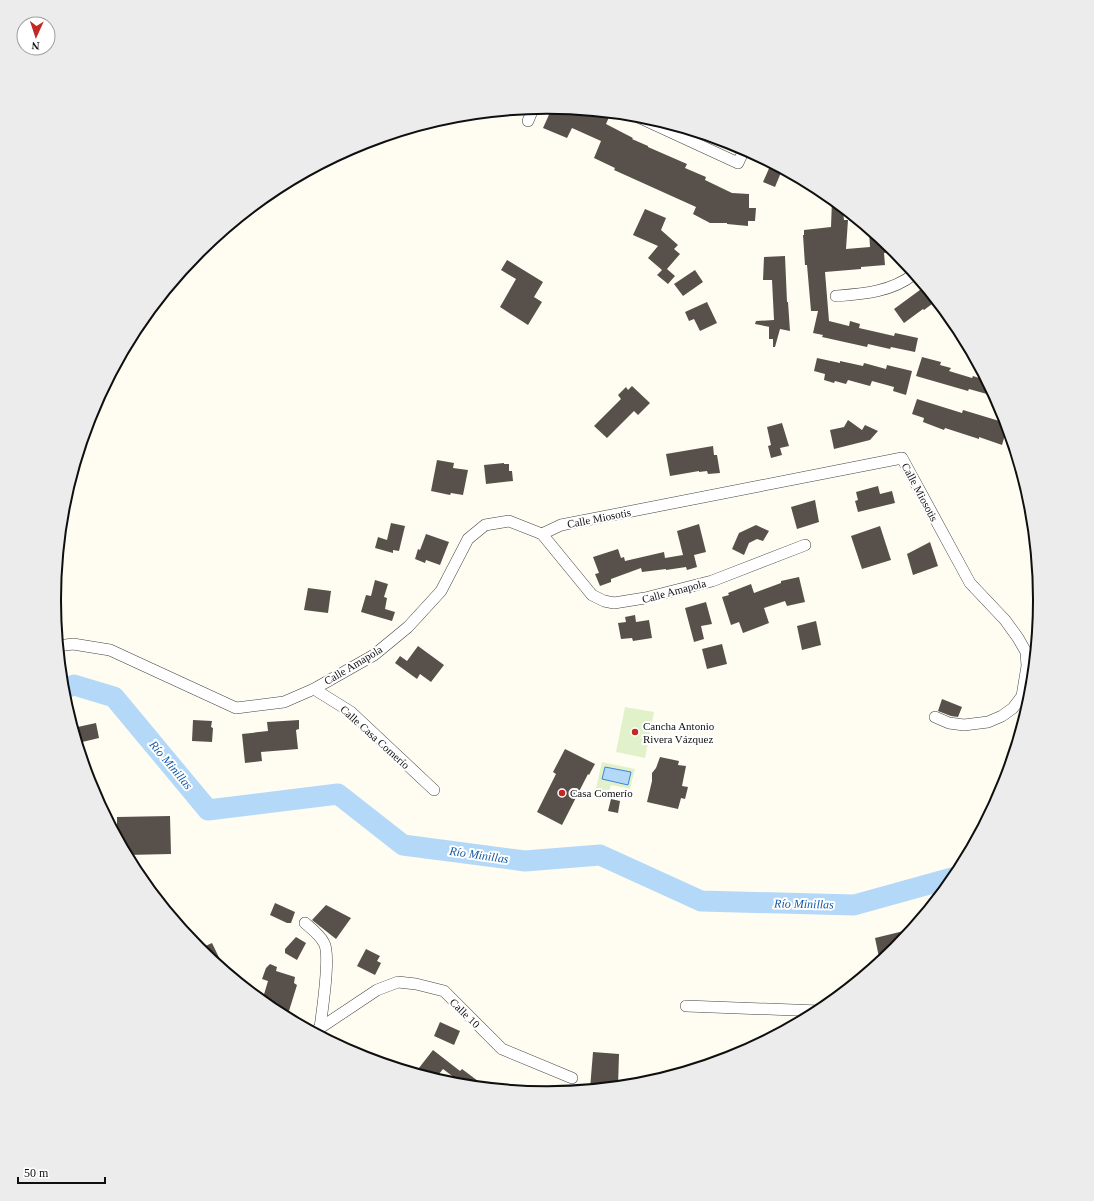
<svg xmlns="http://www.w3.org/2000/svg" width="1094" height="1201" viewBox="0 0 1094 1201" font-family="Georgia,serif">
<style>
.pitch{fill:#e1f2cb}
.water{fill:#b4d9f8;stroke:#3987d1}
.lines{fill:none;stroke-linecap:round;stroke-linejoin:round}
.river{stroke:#b4d9f8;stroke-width:21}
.building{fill:#58514b}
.minor-casing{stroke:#424242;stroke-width:12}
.minor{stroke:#fff;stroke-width:11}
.poi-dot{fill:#c42822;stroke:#fff;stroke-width:1.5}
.labels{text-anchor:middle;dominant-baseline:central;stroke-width:4;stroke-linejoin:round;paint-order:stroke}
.street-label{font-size:11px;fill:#0f0f0f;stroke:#fff}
.poi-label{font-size:11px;fill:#0f0f0f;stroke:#fff;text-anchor:start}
.water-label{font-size:12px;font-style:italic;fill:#1359a5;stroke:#fff}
.rim{fill:none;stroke:#0f0f0f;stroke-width:2}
</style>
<rect width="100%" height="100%" fill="#fffdf1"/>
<g class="pitch">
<path d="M 625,707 L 654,712 L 645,758 L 616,752 Z"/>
<path d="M 602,762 L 635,769 L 630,789 L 611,785 L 608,795 L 595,792 Z"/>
</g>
<path class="water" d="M 605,767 L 631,772 L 628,785 L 602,779 Z"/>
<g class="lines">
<path class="river" d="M 63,689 L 74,685 L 114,697 L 208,810 L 338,794 L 403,845 L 525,861 L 600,855 L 701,901 L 854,905 L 955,877"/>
</g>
<g class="building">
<path d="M 552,108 L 605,113 L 610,115 L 606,124 L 633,138 L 632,139 L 648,146 L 648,147 L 687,164 L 685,168 L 706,177 L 705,180 L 732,193 L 749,194 L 749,208 L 756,208 L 755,221 L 748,221 L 748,226 L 727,224 L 727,223 L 710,223 L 693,214 L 696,207 L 614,170 L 615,168 L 594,158 L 601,141 L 572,128 L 567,138 L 543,128 Z"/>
<path d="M 771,164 L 782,170 L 775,187 L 763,182 Z"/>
<path d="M 832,200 L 843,209 L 844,220 L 848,220 L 846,249 L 870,247 L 869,230 L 888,246 L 889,252 L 884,253 L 885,265 L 861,267 L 861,269 L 825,272 L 829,321 L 849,326 L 850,321 L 860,324 L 859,328 L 894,336 L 895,333 L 918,338 L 915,352 L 891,347 L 890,349 L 868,344 L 867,347 L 822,337 L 823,335 L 813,333 L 818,311 L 811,311 L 807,265 L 805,265 L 803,235 L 804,235 L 804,230 L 831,227 Z"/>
<path d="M 645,209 L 666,218 L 661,230 L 678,245 L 674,249 L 680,254 L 667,269 L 675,276 L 668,284 L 657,275 L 662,270 L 648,258 L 658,246 L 633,235 Z"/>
<path d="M 785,256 L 787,302 L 788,302 L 790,331 L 780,329 L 775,347 L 773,347 L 773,339 L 769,339 L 769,327 L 770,327 L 755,324 L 756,321 L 774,320 L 772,280 L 763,280 L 764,257 Z"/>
<path d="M 507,260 L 543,282 L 534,297 L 542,302 L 528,325 L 500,307 L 516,279 L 501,270 Z"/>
<path d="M 695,270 L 703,282 L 683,296 L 674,284 Z"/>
<path d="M 924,287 L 936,301 L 924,310 L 923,309 L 904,323 L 894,309 Z"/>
<path d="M 707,302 L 717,323 L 700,331 L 694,319 L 689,321 L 685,312 Z"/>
<path d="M 922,357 L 941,362 L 940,365 L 951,368 L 949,371 L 972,378 L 973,376 L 985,380 L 994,396 L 969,389 L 968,391 L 916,376 Z"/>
<path d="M 817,358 L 840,363 L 840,361 L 863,366 L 864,363 L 886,369 L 887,365 L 912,371 L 906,395 L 893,391 L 894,387 L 872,381 L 870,386 L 848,380 L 846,384 L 835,381 L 834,383 L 824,380 L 825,374 L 814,371 Z"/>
<path d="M 632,386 L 650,403 L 638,415 L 634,411 L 607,438 L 594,426 L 621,399 L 618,395 L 626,387 L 628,390 Z"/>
<path d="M 917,399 L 962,413 L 963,410 L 1006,423 L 1007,428 L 1002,445 L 979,437 L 979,439 L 945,428 L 944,430 L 923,422 L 924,418 L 912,414 Z"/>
<path d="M 848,420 L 862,430 L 865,425 L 878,431 L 870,440 L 834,449 L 830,430 L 844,427 Z"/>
<path d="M 782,423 L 789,446 L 780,448 L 782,455 L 771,458 L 768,446 L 771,445 L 767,427 Z"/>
<path d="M 713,446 L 714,455 L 717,455 L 720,473 L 708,474 L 707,471 L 699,472 L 699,471 L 670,476 L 666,454 Z"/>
<path d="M 437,460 L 454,463 L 453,468 L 468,470 L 463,495 L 451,493 L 450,495 L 431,491 Z"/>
<path d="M 504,463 L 504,464 L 509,464 L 509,471 L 512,471 L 513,481 L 486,484 L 484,465 Z"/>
<path d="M 878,486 L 880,494 L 892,491 L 895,503 L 858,512 L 855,501 L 858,500 L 856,492 Z"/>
<path d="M 815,500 L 819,522 L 797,529 L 791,507 Z"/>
<path d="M 391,523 L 405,526 L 399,551 L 393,550 L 393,553 L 375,548 L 378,537 L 387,540 Z"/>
<path d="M 699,524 L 706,552 L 694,555 L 697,567 L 687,570 L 686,567 L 666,570 L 666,569 L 642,572 L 641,568 L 611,579 L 611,582 L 600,586 L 595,574 L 599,573 L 593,557 L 618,549 L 621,558 L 624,557 L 625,561 L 664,552 L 665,558 L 683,555 L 677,531 Z"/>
<path d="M 756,525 L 769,531 L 763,541 L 757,539 L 749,543 L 744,555 L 732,549 L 739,533 Z"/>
<path d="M 880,526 L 891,560 L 862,569 L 851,536 Z"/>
<path d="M 426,534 L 449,542 L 440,565 L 426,560 L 425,563 L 415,559 L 418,549 L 420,550 Z"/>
<path d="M 930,542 L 938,566 L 913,575 L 907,554 Z"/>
<path d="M 799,577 L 805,602 L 787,606 L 785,601 L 764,608 L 769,623 L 743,633 L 739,622 L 731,625 L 722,597 L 729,595 L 728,593 L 751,584 L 754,593 L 781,583 L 781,581 Z"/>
<path d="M 375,580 L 388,584 L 384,597 L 387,598 L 385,609 L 395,612 L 392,621 L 361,612 L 366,595 L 371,596 Z"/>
<path d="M 308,588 L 331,591 L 328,613 L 304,610 Z"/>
<path d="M 706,602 L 712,624 L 701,626 L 704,639 L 694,642 L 685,608 Z"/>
<path d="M 635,615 L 636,622 L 649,620 L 652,638 L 633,641 L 632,638 L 621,639 L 618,623 L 626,622 L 625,617 Z"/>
<path d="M 816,621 L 821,645 L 802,650 L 797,626 Z"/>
<path d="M 722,644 L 727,664 L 707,669 L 702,649 Z"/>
<path d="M 418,646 L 444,665 L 431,682 L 420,674 L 417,679 L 395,663 L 400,656 L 407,661 Z"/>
<path d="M 942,699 L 962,707 L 958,717 L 951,716 L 938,711 Z"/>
<path d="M 193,720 L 212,721 L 211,727 L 213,728 L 212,742 L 192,741 Z"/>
<path d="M 299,720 L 299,729 L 296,730 L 298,749 L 261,752 L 262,761 L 245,763 L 242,734 L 268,731 L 267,722 Z"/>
<path d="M 96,723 L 99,738 L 78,743 L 73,728 Z"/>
<path d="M 565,749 L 595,764 L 589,775 L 588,774 L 562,825 L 537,812 L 556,774 L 553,772 Z"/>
<path d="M 660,757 L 679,761 L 678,765 L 686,766 L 682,786 L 688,787 L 685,799 L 681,798 L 678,809 L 647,802 L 652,781 L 652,773 L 656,768 Z"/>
<path d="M 611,799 L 620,801 L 618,813 L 608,811 Z"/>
<path d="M 170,816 L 171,854 L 127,855 L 117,837 L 117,817 Z"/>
<path d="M 275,903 L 295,912 L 291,923 L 287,923 L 270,915 Z"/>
<path d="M 326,905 L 351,918 L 336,939 L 312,920 Z"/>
<path d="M 912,929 L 895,949 L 880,962 L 875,938 Z"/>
<path d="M 296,937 L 306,943 L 297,960 L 285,953 L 285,949 Z"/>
<path d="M 212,943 L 226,972 L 199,949 Z"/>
<path d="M 366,949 L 380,956 L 377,961 L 381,963 L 375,975 L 357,966 Z"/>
<path d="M 270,964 L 277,967 L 276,971 L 295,977 L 294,983 L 297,985 L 289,1011 L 274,1006 L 273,1010 L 262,1001 L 268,981 L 262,979 L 266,968 Z"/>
<path d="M 440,1022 L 460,1031 L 454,1045 L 434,1036 Z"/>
<path d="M 433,1050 L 460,1071 L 462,1069 L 486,1087 L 464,1085 L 443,1069 L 435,1079 L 415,1073 Z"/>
<path d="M 593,1052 L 619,1054 L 618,1087 L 590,1089 Z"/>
</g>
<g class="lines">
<g class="minor-casing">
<g id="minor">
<path d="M 636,116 L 738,163 L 744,150"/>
<path d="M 528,121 L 533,109"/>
<path d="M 836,296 C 862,294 892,292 914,274"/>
<path d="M 542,534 L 561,525 L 902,458 L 970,583 L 1005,620 L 1018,638 L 1026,652 L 1027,666 L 1022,696 L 1013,708 L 1002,716 L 988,722 L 964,725 L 949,723 L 935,717"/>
<path d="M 58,646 L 73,644 L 110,650 L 236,708 L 284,702 L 314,689 L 374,655 L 408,627 L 441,591 L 468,539 L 485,525 L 509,521 L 542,534 L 592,595 L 604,601 L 614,603 L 645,598 L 712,581 L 805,545"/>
<path d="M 314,689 L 351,712 L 434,790"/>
<path d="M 305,923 C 312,929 320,935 324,943 C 331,955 322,1011 320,1028"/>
<path d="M 686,1006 L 820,1011"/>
<path d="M 314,1032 L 377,990 L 398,982 L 416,984 L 444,991 L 502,1049 L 572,1078"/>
</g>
</g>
<use href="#minor" class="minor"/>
</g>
<g class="poi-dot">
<circle cx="635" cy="732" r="4"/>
<circle cx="562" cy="793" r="4"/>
</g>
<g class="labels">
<g class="street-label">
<text transform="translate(920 492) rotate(62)">Calle Miosotis</text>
<text transform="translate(599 518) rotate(-11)">Calle Miosotis</text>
<text transform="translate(674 591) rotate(-15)">Calle Amapola</text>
<text transform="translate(353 665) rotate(-31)">Calle Amapola</text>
<text transform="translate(375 737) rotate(42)">Calle Casa Comerío</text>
<text transform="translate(465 1013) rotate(44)">Calle 10</text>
</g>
<g class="poi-label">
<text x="643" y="726">Cancha Antonio<tspan x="643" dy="13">Rivera Vázquez</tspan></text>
<text x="570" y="793">Casa Comerío</text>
</g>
<g class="water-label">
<text transform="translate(171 765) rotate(50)">Río Minillas</text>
<text transform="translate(479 855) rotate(8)">Río Minillas</text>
<text transform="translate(804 904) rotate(1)">Río Minillas</text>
</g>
</g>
<path d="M0 0H1094V1201H0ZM61 600a486 486 0 1 1 972 0a486 486 0 1 1-972 0Z" fill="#ececec" fill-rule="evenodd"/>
<path class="rim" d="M61 600a486 486 0 1 1 972 0a486 486 0 1 1-972 0Z"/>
<g transform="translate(36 36) rotate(183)"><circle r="19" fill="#ffffff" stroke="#9f9f9f"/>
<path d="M0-3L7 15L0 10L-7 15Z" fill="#c42822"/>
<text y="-6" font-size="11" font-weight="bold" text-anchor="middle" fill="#0f0f0f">N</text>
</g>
<path d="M18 1177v6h87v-6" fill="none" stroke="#0f0f0f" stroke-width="2"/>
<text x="24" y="1177" font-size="12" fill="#0f0f0f" stroke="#ffffff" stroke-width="3" paint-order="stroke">50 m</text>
</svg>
